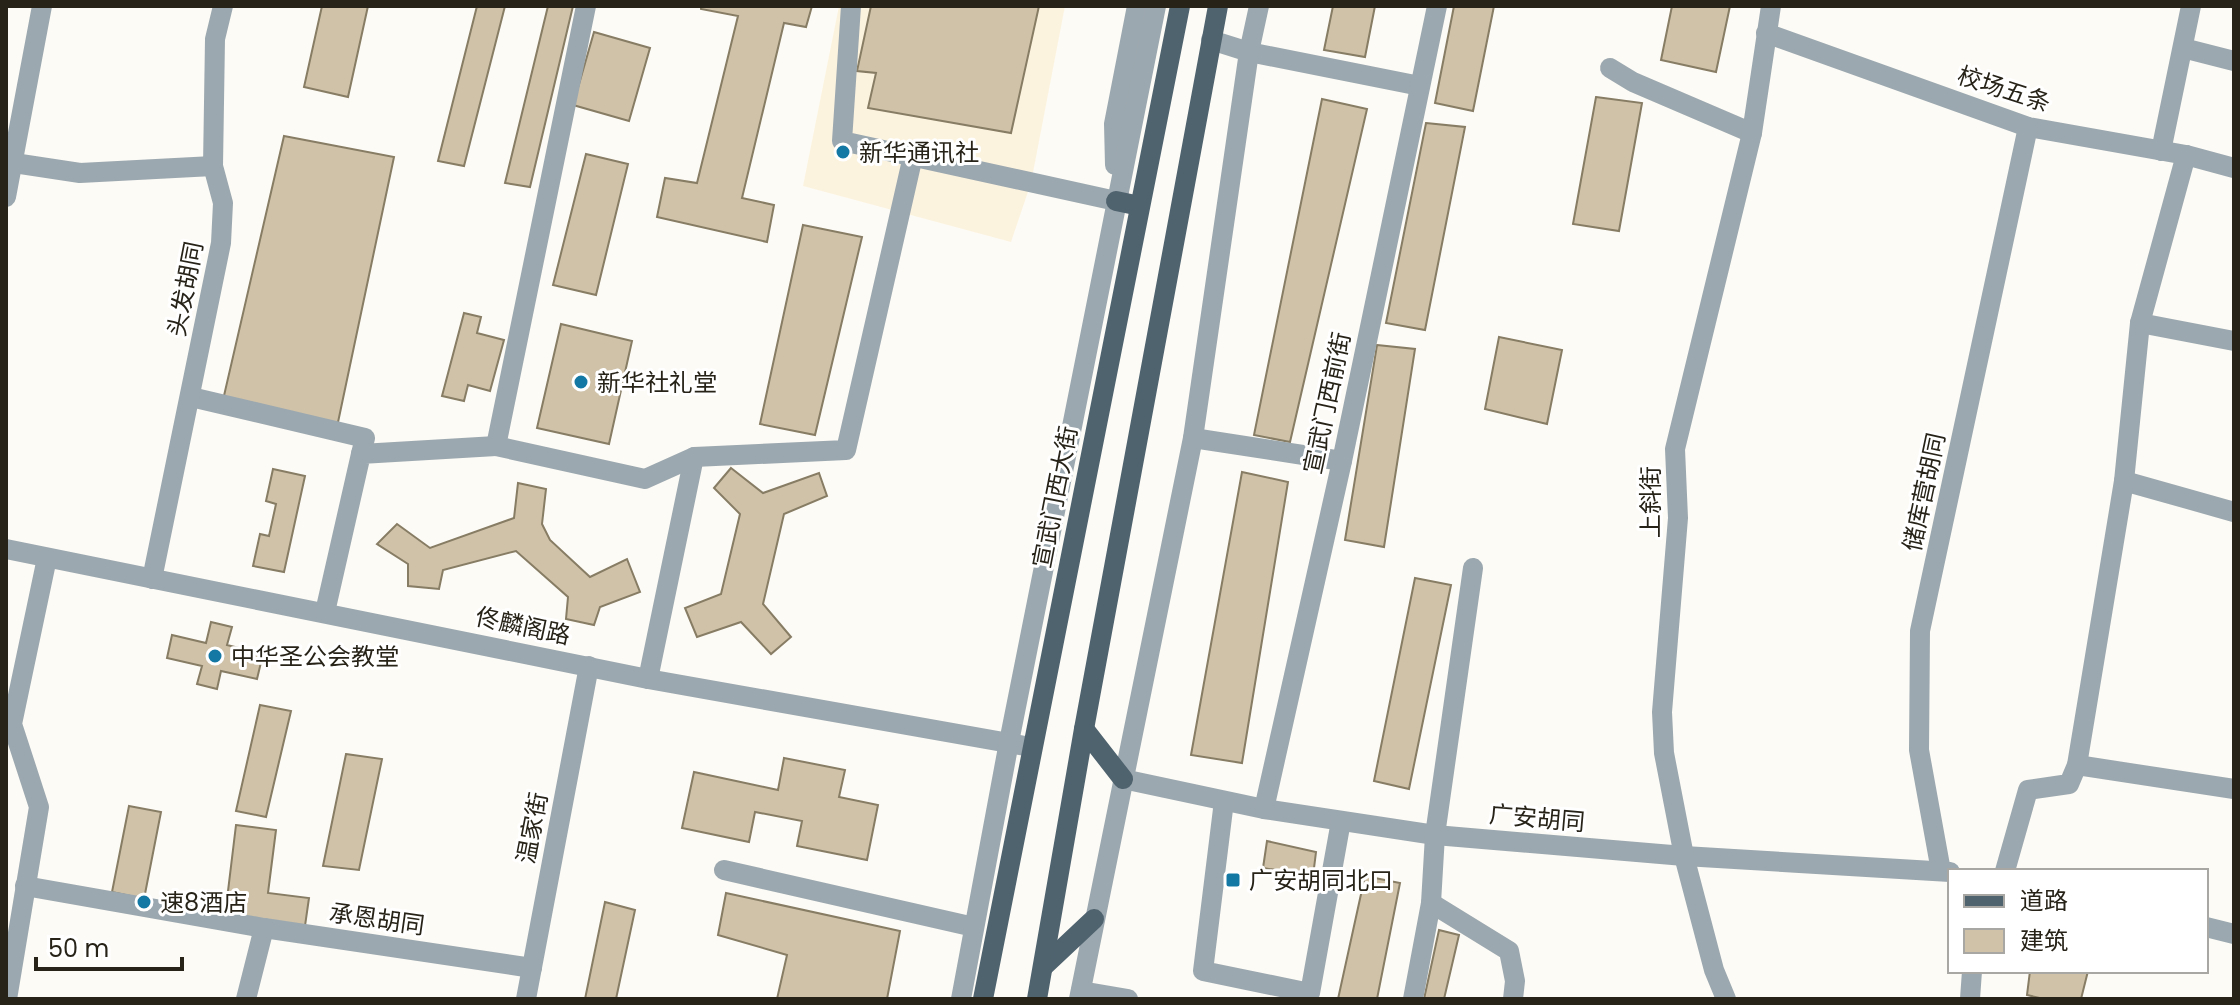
<svg xmlns="http://www.w3.org/2000/svg" width="2240" height="1005" viewBox="0 0 2240 1005" font-family="Poppins,'Noto Sans SC',sans-serif">
<style>
.built{fill:#fcf3df}
.building{fill:#cfc2a9;stroke:#877c64;stroke-width:2}
.lines{fill:none;stroke-linecap:round;stroke-linejoin:round}
.minor{stroke:#9ca8af;stroke-width:20}
.major{stroke:#4f636f;stroke-width:20}
.poi-dot{fill:#1478a4;stroke:#fff;stroke-width:3}
.labels{text-anchor:middle;dominant-baseline:central;stroke-width:6;stroke-linejoin:round;paint-order:stroke}
.street-label{font-size:24px;fill:#272319;stroke:#fff}
.poi-label{font-size:24px;fill:#272319;stroke:#fff;text-anchor:start}
</style>
<rect width="100%" height="100%" fill="#fdfbf6"/>
<path class="built" d="M 839,6 L 1065,6 L 1031,183 L 1011,242 L 803,186 Z"/>
<g class="building">
<path d="M 322,6 L 368,6 L 348,97 L 304,87 Z"/>
<path d="M 477,6 L 505,6 L 464,166 L 438,161 Z"/>
<path d="M 548,6 L 573,6 L 530,187 L 505,183 Z"/>
<path d="M 701,6 L 812,6 L 806,27 L 784,23 L 742,198 L 774,205 L 767,242 L 657,217 L 665,178 L 697,183 L 738,16 L 701,9 Z"/>
<path d="M 871,6 L 1039,6 L 1011,133 L 868,108 L 876,73 L 857,71 Z"/>
<path d="M 1333,6 L 1375,6 L 1365,57 L 1324,50 Z"/>
<path d="M 1454,6 L 1494,6 L 1473,111 L 1435,103 Z"/>
<path d="M 1672,6 L 1730,6 L 1716,72 L 1661,60 Z"/>
<path d="M 594,32 L 650,48 L 629,121 L 573,105 Z"/>
<path d="M 1596,97 L 1642,103 L 1619,231 L 1573,224 Z"/>
<path d="M 1322,99 L 1367,109 L 1290,442 L 1254,435 Z"/>
<path d="M 1426,123 L 1465,127 L 1425,330 L 1386,323 Z"/>
<path d="M 284,136 L 394,157 L 337,427 L 223,400 Z"/>
<path d="M 586,154 L 628,164 L 596,295 L 553,285 Z"/>
<path d="M 803,225 L 862,237 L 815,435 L 760,424 Z"/>
<path d="M 464,313 L 481,317 L 477,333 L 504,340 L 490,391 L 468,385 L 464,401 L 442,396 Z"/>
<path d="M 561,324 L 632,341 L 609,444 L 537,428 Z"/>
<path d="M 1499,337 L 1562,350 L 1547,424 L 1485,409 Z"/>
<path d="M 1377,345 L 1415,349 L 1384,547 L 1345,540 Z"/>
<path d="M 731,468 L 763,493 L 819,473 L 827,496 L 784,514 L 763,604 L 791,637 L 771,654 L 741,622 L 697,637 L 685,608 L 721,594 L 740,514 L 714,488 Z"/>
<path d="M 273,469 L 305,476 L 284,572 L 253,566 L 260,534 L 269,536 L 276,504 L 266,501 Z"/>
<path d="M 1242,472 L 1288,482 L 1242,763 L 1191,755 Z"/>
<path d="M 518,483 L 546,489 L 542,524 L 550,540 L 590,577 L 627,559 L 640,592 L 600,607 L 594,625 L 566,619 L 568,597 L 516,551 L 443,570 L 439,589 L 408,586 L 408,564 L 377,544 L 397,524 L 430,548 L 514,518 Z"/>
<path d="M 1415,578 L 1451,585 L 1409,789 L 1374,781 Z"/>
<path d="M 211,622 L 232,627 L 227,645 L 263,654 L 257,679 L 221,671 L 217,689 L 197,684 L 202,666 L 167,658 L 172,635 L 206,643 Z"/>
<path d="M 260,705 L 291,711 L 266,817 L 236,811 Z"/>
<path d="M 346,754 L 382,759 L 359,870 L 323,866 Z"/>
<path d="M 784,758 L 845,770 L 839,797 L 878,805 L 867,860 L 797,846 L 802,821 L 755,812 L 749,842 L 682,828 L 694,772 L 778,790 Z"/>
<path d="M 129,806 L 161,812 L 144,899 L 112,892 Z"/>
<path d="M 236,825 L 276,830 L 268,893 L 309,898 L 305,926 L 225,916 Z"/>
<path d="M 1267,841 L 1316,852 L 1313,876 L 1263,868 Z"/>
<path d="M 1365,876 L 1400,883 L 1377,999 L 1338,999 Z"/>
<path d="M 726,893 L 900,931 L 887,999 L 777,999 L 787,955 L 718,935 Z"/>
<path d="M 605,902 L 635,910 L 616,999 L 585,999 Z"/>
<path d="M 1439,930 L 1459,935 L 1444,999 L 1424,999 Z"/>
<path d="M 2030,971 L 2088,971 L 2081,999 L 2044,999 L 2027,995 Z"/>
</g>
<g class="lines">
<g class="minor">
<path d="M 586,6 L 496,446 L 645,479 L 694,457 L 846,450 L 913,156"/>
<path d="M 851,6 L 842,141 L 1116,201"/>
<path d="M 1766,33 L 2028,127 L 2186,155 L 2234,168"/>
<path d="M 1211,40 L 1249,52 L 1420,86"/>
<path d="M 2183,48 L 2234,61"/>
<path d="M 1610,68 L 1633,82 L 1752,133"/>
<path d="M 2161,151 L 2191,6"/>
<path d="M 14,163 L 80,173 L 213,166"/>
<path d="M 1115,165 L 1114,124 L 1137,6"/>
<path d="M 6,197 L 42,6"/>
<path d="M 2140,323 L 2234,341"/>
<path d="M 191,397 L 365,438 L 361,454"/>
<path d="M 1193,438 L 1342,461"/>
<path d="M 2124,481 L 2234,512"/>
<path d="M 6,549 L 648,679 L 1031,747"/>
<path d="M 152,579 L 221,243 L 223,203 L 213,166 L 215,39 L 223,6"/>
<path d="M 325,612 L 361,454 L 496,446"/>
<path d="M 648,679 L 694,457"/>
<path d="M 2077,765 L 2234,789"/>
<path d="M 1123,779 L 1264,809 L 1435,835 L 1684,856 L 1950,872"/>
<path d="M 1224,801 L 1203,971 L 1310,993 L 1341,821"/>
<path d="M 1264,809 L 1342,461 L 1437,6"/>
<path d="M 724,870 L 974,927"/>
<path d="M 1941,871 L 1919,750 L 1920,631 L 2028,127"/>
<path d="M 2005,871 L 2028,790 L 2069,784 L 2077,765 L 2124,481 L 2140,323 L 2186,155"/>
<path d="M 25,886 L 264,928 L 532,968"/>
<path d="M 1431,903 L 1509,951 L 1515,981 L 1513,999"/>
<path d="M 2206,927 L 2234,934"/>
<path d="M 1081,991 L 1128,999"/>
<path d="M 7,999 L 39,807 L 12,724 L 47,558"/>
<path d="M 246,999 L 264,928"/>
<path d="M 526,999 L 589,666"/>
<path d="M 961,999 L 1009,742 L 1156,6"/>
<path d="M 1079,999 L 1193,438 L 1249,52 L 1259,6"/>
<path d="M 1413,999 L 1431,903 L 1435,835 L 1473,568"/>
<path d="M 1726,999 L 1714,970 L 1684,856 L 1664,753 L 1662,712 L 1678,518 L 1675,449 L 1752,133 L 1771,6"/>
<path d="M 1970,999 L 1972,971"/>
</g>
<g class="major">
<path d="M 1116,201 L 1140,206"/>
<path d="M 1084,729 L 1123,779"/>
<path d="M 1044,966 L 1094,919"/>
<path d="M 983,999 L 1180,6"/>
<path d="M 1037,999 L 1084,729 L 1218,6"/>
</g>
</g>
<g class="poi-dot">
<circle cx="843" cy="152" r="8"/>
<circle cx="581" cy="382" r="8"/>
<circle cx="215" cy="656" r="8"/>
<rect x="1225" y="872" width="16" height="16" rx="4"/>
<circle cx="144" cy="902" r="8"/>
</g>
<g class="labels">
<g class="street-label">
<text transform="translate(2004 89) rotate(18)">校场五条</text>
<text transform="translate(185 289) rotate(-79)">头发胡同</text>
<text transform="translate(1327 403) rotate(-78)">宣武门西前街</text>
<text transform="translate(1924 492) rotate(-78)">储库营胡同</text>
<text transform="translate(1055 497) rotate(-79)">宣武门西大街</text>
<text transform="translate(1650 502) rotate(-90)">上斜街</text>
<text transform="translate(523 626) rotate(12)">佟麟阁路</text>
<text transform="translate(1537 818) rotate(5)">广安胡同</text>
<text transform="translate(532 828) rotate(-79)">温家街</text>
<text transform="translate(377 919) rotate(8)">承恩胡同</text>
</g>
<g class="poi-label">
<text x="859" y="152">新华通讯社</text>
<text x="597" y="382">新华社礼堂</text>
<text x="231" y="656">中华圣公会教堂</text>
<text x="1249" y="880">广安胡同北口</text>
<text x="160" y="902">速8酒店</text>
</g>
</g>
<rect width="2240" height="1005" fill="none" stroke="#272319" stroke-width="16"/>
<rect x="1948" y="869" width="260" height="104" fill="#ffffff" stroke="#a9a7a3" stroke-width="2"/>
<rect x="1964" y="895" width="40" height="12" fill="#4f636f" stroke="#a9a7a3" stroke-width="2"/>
<text x="2020" y="909" font-size="24" fill="#272319">道路</text>
<rect x="1964" y="929" width="40" height="24" fill="#cfc2a9" stroke="#a9a7a3" stroke-width="2"/>
<text x="2020" y="949" font-size="24" fill="#272319">建筑</text>
<path d="M36 957v12h146v-12" fill="none" stroke="#272319" stroke-width="4"/>
<text x="48" y="957" font-size="24" fill="#272319" stroke="#ffffff" stroke-width="6" paint-order="stroke">50 m</text>
</svg>
